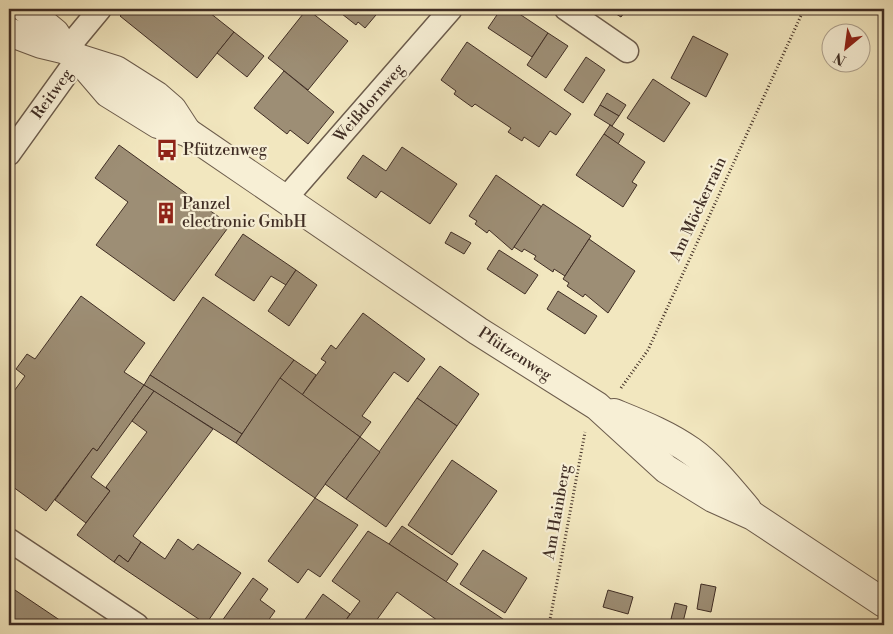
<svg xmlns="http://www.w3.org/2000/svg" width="893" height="634" viewBox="0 0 893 634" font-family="'Libre Bodoni',serif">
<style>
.building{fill:#9d8e75;stroke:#402e25}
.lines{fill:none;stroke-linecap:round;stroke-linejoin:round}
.minor-casing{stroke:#6c5c4c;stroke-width:25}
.tertiary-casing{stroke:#6c5c4c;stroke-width:30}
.path{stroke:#402e25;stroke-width:3;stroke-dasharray:1 2.5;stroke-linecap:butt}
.minor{stroke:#f7efd5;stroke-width:22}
.tertiary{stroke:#f7efd5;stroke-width:28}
.labels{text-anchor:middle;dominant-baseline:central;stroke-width:4.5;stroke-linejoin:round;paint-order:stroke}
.street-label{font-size:16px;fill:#402e25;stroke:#f7efd5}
.poi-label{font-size:16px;fill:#402e25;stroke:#f7efd5;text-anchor:start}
</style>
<rect width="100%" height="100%" fill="#f2e7bf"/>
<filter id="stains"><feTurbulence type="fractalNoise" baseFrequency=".004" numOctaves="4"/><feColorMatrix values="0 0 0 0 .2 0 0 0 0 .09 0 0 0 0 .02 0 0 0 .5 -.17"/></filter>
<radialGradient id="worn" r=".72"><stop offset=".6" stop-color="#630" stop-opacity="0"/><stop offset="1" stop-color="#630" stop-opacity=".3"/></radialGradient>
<g class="building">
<path d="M 127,9 L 205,9 L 234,32 L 197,78 L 120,16 Z"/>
<path d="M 307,9 L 348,41 L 308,90 L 268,58 Z"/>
<path d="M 342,9 L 381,9 L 365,28 L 358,22 L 356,25 L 342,14 L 344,10 Z"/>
<path d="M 501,9 L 512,9 L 548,33 L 532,57 L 488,28 Z"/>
<path d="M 608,9 L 627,9 L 621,17 Z"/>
<path d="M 234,32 L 264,56 L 247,77 L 217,53 Z"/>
<path d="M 548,33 L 568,46 L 546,78 L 527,65 Z"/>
<path d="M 693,36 L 728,54 L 706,97 L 671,78 Z"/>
<path d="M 467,42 L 571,114 L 556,135 L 550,131 L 539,147 L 524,137 L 522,141 L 508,132 L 511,128 L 475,104 L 472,107 L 454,94 L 456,91 L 441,80 Z"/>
<path d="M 586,57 L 605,70 L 583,103 L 564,90 Z"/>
<path d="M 284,71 L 334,112 L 308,144 L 290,130 L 287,134 L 254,108 Z"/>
<path d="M 653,79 L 690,103 L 664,142 L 627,118 Z"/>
<path d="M 607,93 L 626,105 L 619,116 L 600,105 Z"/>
<path d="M 600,105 L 619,116 L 612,126 L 594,115 Z"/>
<path d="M 610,125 L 624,134 L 618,144 L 604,134 Z"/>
<path d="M 604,134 L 645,162 L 632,182 L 637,185 L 623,207 L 576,175 Z"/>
<path d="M 119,145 L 230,225 L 174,301 L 96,245 L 128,202 L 95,178 Z"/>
<path d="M 402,147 L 457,184 L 430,224 L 381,191 L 376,198 L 347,178 L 363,155 L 386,171 Z"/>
<path d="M 496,175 L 542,207 L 512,250 L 489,230 L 487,233 L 475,224 L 477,221 L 469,216 Z"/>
<path d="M 543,204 L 591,236 L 565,276 L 554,269 L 553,272 L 534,259 L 536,256 L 524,249 L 522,252 L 514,247 Z"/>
<path d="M 451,232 L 471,243 L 464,254 L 445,243 Z"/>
<path d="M 243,234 L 296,270 L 286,285 L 271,276 L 254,301 L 215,275 Z"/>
<path d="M 589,239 L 635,271 L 608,313 L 585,294 L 583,297 L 567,286 L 569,283 L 563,279 Z"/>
<path d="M 499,250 L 538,275 L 525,294 L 487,269 Z"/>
<path d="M 296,270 L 317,285 L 289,326 L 268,311 Z"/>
<path d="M 558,291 L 597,316 L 585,334 L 547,309 Z"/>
<path d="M 81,296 L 145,343 L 124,372 L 144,385 L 97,451 L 93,448 L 46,511 L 9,484 L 9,398 L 25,376 L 16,369 L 27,354 L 35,359 Z"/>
<path d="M 203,297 L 294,360 L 242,434 L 150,375 Z"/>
<path d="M 363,313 L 425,359 L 408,382 L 394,372 L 362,416 L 371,422 L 360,437 L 302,395 L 326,362 L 321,359 L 331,345 L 336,349 Z"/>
<path d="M 294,360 L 316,375 L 302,395 L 280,378 Z"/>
<path d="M 440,366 L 479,394 L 457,426 L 417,398 Z"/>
<path d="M 150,375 L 242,434 L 236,443 L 144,385 Z"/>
<path d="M 280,378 L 360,437 L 315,498 L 236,443 Z"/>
<path d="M 144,385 L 154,391 L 91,477 L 110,491 L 86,523 L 55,500 L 93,448 L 97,451 Z"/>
<path d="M 154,391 L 213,429 L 133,536 L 141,542 L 128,562 L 119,555 L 114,562 L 77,535 L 110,491 L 106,487 L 147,432 L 132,421 Z"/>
<path d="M 417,398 L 457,426 L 386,527 L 346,499 Z"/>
<path d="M 360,437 L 380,452 L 346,499 L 325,484 Z"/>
<path d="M 452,460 L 497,491 L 452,555 L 408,525 Z"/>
<path d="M 315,498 L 358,525 L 320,577 L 308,569 L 298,583 L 268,561 Z"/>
<path d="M 402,526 L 458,564 L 446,582 L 389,544 Z"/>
<path d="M 368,531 L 389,544 L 512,625 L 444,625 L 397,592 L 373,625 L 344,625 L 343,624 L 360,601 L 332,581 Z"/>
<path d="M 178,539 L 193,550 L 198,544 L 241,573 L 206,624 L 114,562 L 119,555 L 128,562 L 141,542 L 165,559 Z"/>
<path d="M 483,550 L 527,578 L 505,613 L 460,584 Z"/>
<path d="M 253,578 L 268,589 L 260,600 L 275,611 L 265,625 L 219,625 Z"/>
<path d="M 701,584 L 716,587 L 711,612 L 697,609 Z"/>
<path d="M 9,586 L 67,625 L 9,625 Z"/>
<path d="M 608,590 L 633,597 L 628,614 L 603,607 Z"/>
<path d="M 323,594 L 350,614 L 343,624 L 344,625 L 301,625 Z"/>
<path d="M 675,603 L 687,606 L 683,622 L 671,619 Z"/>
</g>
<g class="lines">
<g class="minor-casing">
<g id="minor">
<path d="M 566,9 L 627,51"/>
<path d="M 66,50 L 100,9"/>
<path d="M 9,154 L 78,58"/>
<path d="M 286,198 L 451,9"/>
<path d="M 9,540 L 137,625"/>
</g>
</g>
<g class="tertiary-casing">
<g id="tertiary">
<path d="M 26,9 L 55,33 L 66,50"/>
<path d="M 9,32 L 41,44 L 66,50 L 78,58 L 116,70 L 157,96 L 172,109 L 187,132"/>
<path d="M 78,58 L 108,93 L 158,124 L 187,132 L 478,331 L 597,406 L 666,469 L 713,498 L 753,516 L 884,603"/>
<path d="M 614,413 C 641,424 667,434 691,451 C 712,466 730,489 747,509"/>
</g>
</g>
<g class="path">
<path d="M 621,388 L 648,350 L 804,9"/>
<path d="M 549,625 L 585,432"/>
</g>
<use href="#minor" class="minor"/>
<use href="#tertiary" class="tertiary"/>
</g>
<defs>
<g id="bus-bare" transform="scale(1.725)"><path d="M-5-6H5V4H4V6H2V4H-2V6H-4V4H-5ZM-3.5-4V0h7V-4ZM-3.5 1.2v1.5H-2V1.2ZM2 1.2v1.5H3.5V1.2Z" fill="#8f2418" stroke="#f7efd5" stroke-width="2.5" paint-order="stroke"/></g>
<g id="building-bare" transform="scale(1.725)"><path d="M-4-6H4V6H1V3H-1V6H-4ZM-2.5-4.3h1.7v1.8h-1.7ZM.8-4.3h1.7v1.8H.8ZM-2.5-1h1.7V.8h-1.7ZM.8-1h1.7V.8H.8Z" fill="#8f2418" stroke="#f7efd5" stroke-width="2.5" paint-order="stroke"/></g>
</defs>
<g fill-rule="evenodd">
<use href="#bus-bare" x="167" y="150"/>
<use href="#building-bare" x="166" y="213"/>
</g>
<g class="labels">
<g class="street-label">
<text transform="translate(52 94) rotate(-54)">Reitweg</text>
<text transform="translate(369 103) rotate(-49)">Weißdornweg</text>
<text transform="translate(698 209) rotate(-65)">Am Möckerrain</text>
<text transform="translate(515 354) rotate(33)">Pfützenweg</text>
<text transform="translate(557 512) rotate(-80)">Am Hainberg</text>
</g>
<g class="poi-label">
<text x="183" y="150">Pfützenweg</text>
<text x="182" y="204">Panzel<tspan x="182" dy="18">electronic GmbH</tspan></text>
</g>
</g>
<rect width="893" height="634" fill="none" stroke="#f2e7bf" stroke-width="30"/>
<rect x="10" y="10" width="873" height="614" fill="none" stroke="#402e25" stroke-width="2.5"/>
<rect x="15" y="15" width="863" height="604" fill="none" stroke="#402e25"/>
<g transform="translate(846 48) rotate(209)"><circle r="24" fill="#f7efd5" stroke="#aea28f"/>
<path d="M0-4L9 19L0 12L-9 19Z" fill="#8f2418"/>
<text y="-8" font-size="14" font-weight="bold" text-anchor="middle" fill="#402e25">N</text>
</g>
<rect width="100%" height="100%" filter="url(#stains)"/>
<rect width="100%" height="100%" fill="url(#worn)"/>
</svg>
